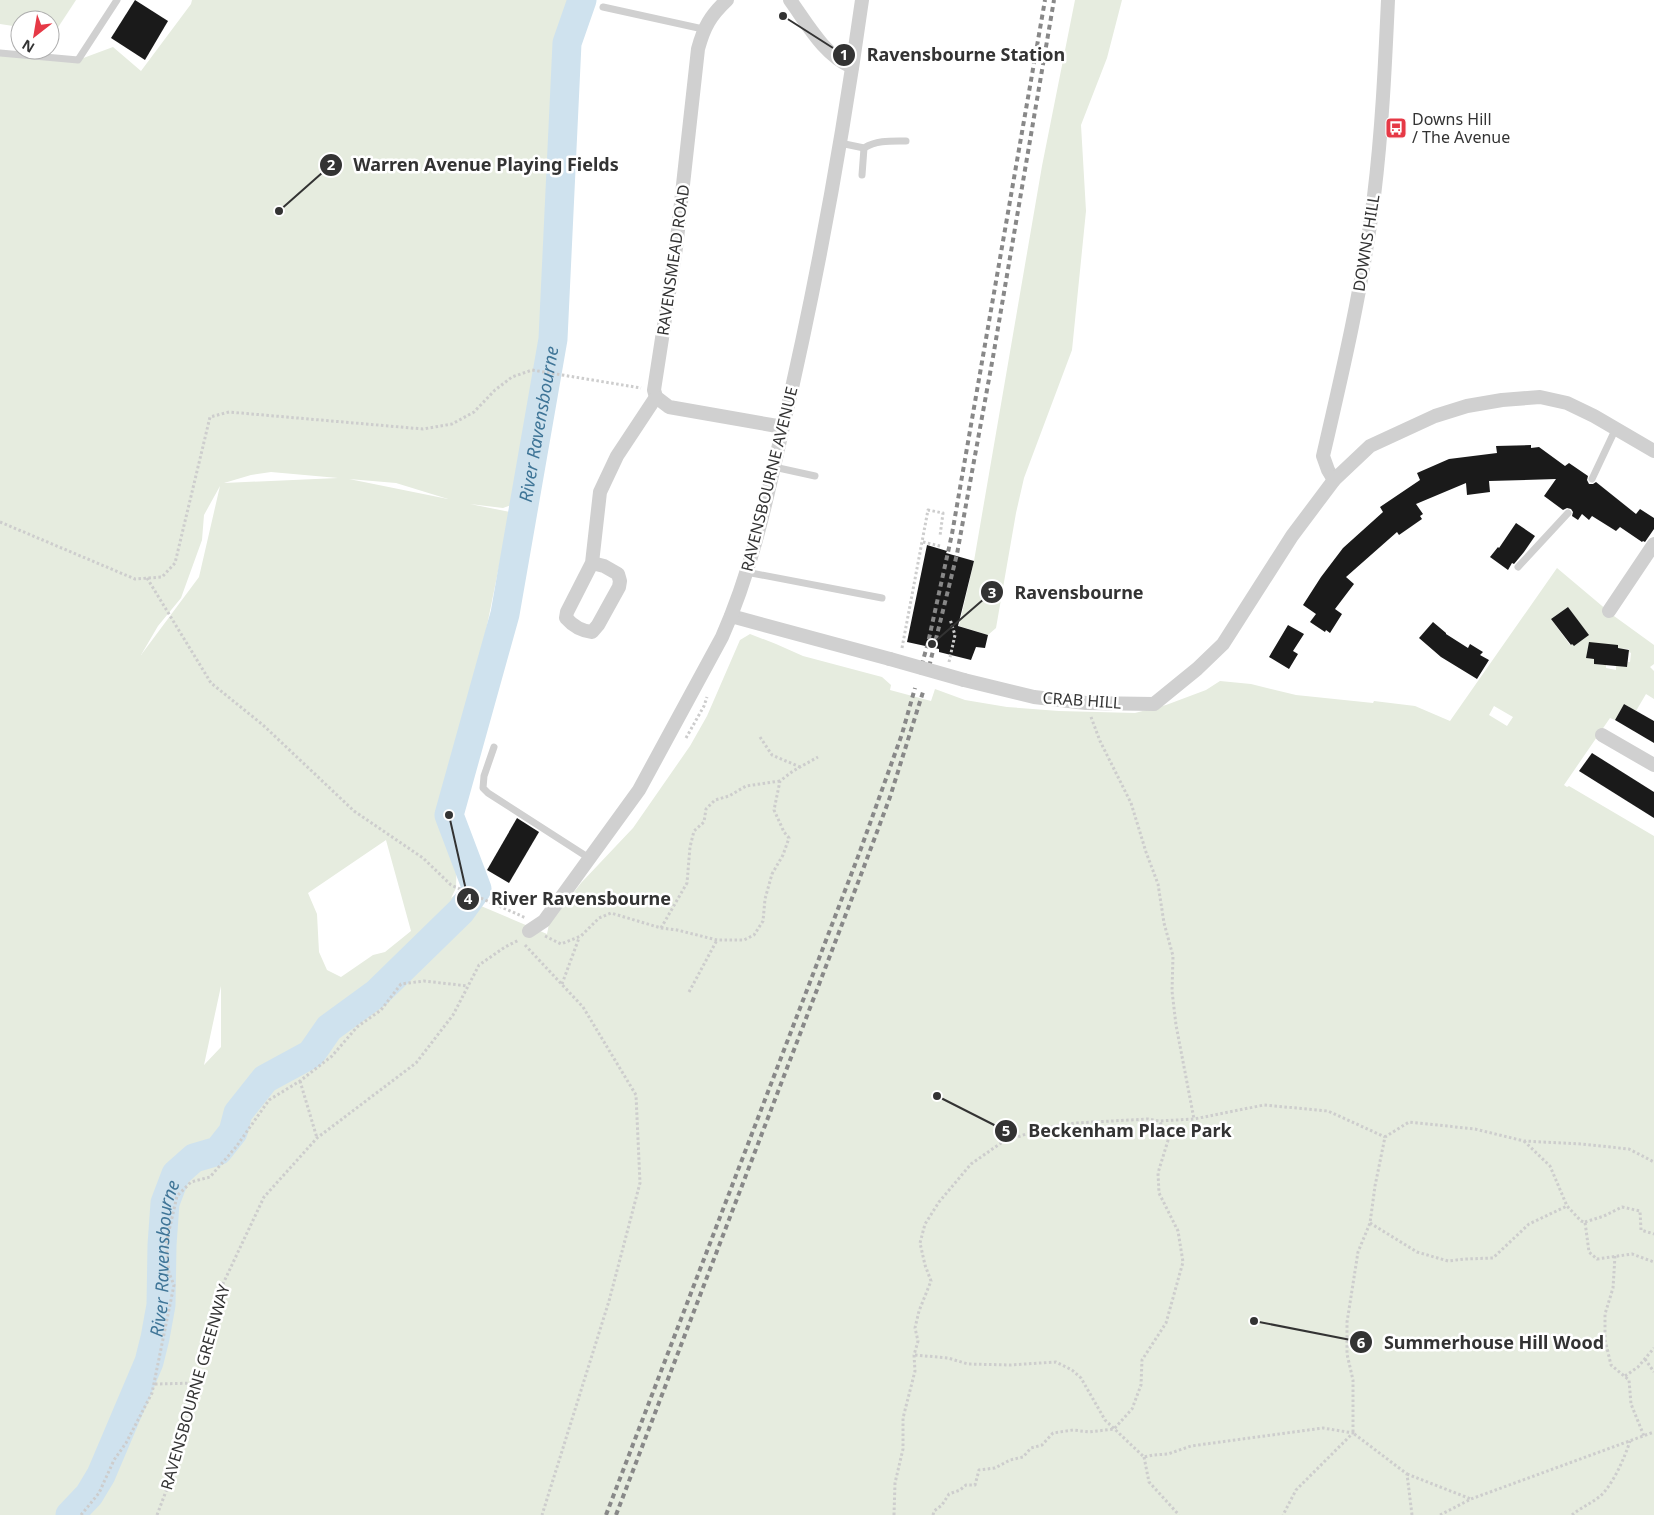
<svg xmlns="http://www.w3.org/2000/svg" width="1654" height="1515" viewBox="0 0 1654 1515" font-family="'Noto Sans',sans-serif">
<style>
.green{fill:#e6ecdf;fill-rule:evenodd}
.lines{fill:none;stroke-linecap:round;stroke-linejoin:round}
.river{stroke:#cfe2ee;stroke-width:29}
.building{fill:#1a1a1a}
.path{stroke:#cdcdcd;stroke-width:3;stroke-dasharray:2.5 2.5;stroke-linecap:butt}
.service{stroke:#d0d0d0;stroke-width:7}
.minor{stroke:#d0d0d0;stroke-width:14}
.rail{stroke:#888;stroke-width:4;stroke-dasharray:5 4;stroke-linecap:butt}
.minor-bridge{stroke:#d0d0d0;stroke-width:14}
.labels{text-anchor:middle;dominant-baseline:central;stroke-width:5;stroke-linejoin:round;paint-order:stroke}
.poi-label{font-size:16px;fill:#333;stroke:#fff;text-anchor:start}
.street-label{font-size:16px;fill:#333;stroke:#fff}
.water-label{font-size:18px;font-style:italic;fill:#3f7597;stroke:#fff}
.leader{fill:none;stroke:#333;stroke-width:2}
.callout-dot{fill:#333;stroke:#fff;stroke-width:2}
.mark-label{font-size:15px;text-anchor:middle;font-weight:bold;fill:#fff}
.callout-label{font-size:18px;text-anchor:middle;font-weight:bold;fill:#333;stroke:#fff;stroke-width:5;stroke-linejoin:round;paint-order:stroke}
</style>
<rect width="100%" height="100%" fill="#fff"/>
<g class="green">
<path d="M 0,0 L 76,0 L 55,32 L 50,31 L 50,20 L 20,20 L 20,27 L 0,24 Z"/>
<path d="M 192,0 L 572,0 L 567,43 L 551,352 L 523,474 L 519,502 L 503,508 L 470,504 L 510,512 L 478,670 L 467,749 L 460,746 L 456,888 L 451,898 L 455,895 L 547,934 L 549,924 L 581,883 L 633,828 L 690,746 L 707,716 L 740,640 L 750,634 L 776,644 L 803,656 L 882,677 L 891,685 L 890,690 L 931,701 L 935,689 L 965,700 L 1007,707 L 1059,711 L 1135,713 L 1166,705 L 1206,690 L 1220,681 L 1251,684 L 1296,695 L 1373,703 L 1374,701 L 1415,706 L 1450,721 L 1557,568 L 1614,616 L 1654,645 L 1654,664 L 1650,667 L 1654,671 L 1654,699 L 1646,694 L 1636,711 L 1624,704 L 1615,720 L 1610,718 L 1564,785 L 1567,787 L 1569,786 L 1654,836 L 1654,1515 L 0,1515 L 0,53 L 78,60 L 113,47 L 141,71 L 191,4 ZM 271,472 L 338,478 L 224,483 L 251,475 ZM 349,479 L 396,483 L 448,499 ZM 220,486 L 199,577 L 141,655 L 158,626 L 181,598 L 202,540 L 204,515 ZM 1568,607 L 1587,633 L 1581,637 L 1582,640 L 1574,646 L 1572,644 L 1570,645 L 1551,619 ZM 1588,647 L 1629,649 L 1629,652 L 1631,653 L 1630,662 L 1628,662 L 1627,667 L 1616,666 L 1616,670 L 1606,668 L 1606,665 L 1594,664 L 1594,659 L 1587,658 ZM 1494,706 L 1513,717 L 1507,726 L 1489,715 ZM 386,840 L 411,931 L 385,952 L 373,955 L 341,977 L 327,970 L 319,952 L 317,914 L 308,893 ZM 221,986 L 221,1047 L 204,1065 Z"/>
<path d="M 1075,0 L 1122,0 L 1107,58 L 1081,125 L 1086,211 L 1072,350 L 1024,478 L 1016,513 L 996,628 L 988,635 L 959,626 L 974,561 L 1042,166 Z"/>
</g>
<g class="lines">
<path class="river" id="s1" d="M 70,1515 L 89,1495 L 101,1475 L 149,1362 L 155,1338 L 161,1305 L 162,1245 L 165,1203 L 176,1174 L 194,1158 L 218,1151 L 233,1132 L 238,1113 L 265,1079 L 311,1054 L 329,1028 L 377,993 L 461,911 L 477,889 L 449,815 L 505,614 L 553,339 L 567,43 L 582,0"/>
</g>
<g class="building">
<path d="M 135,0 L 168,21 L 145,60 L 111,38 Z"/>
<path d="M 1531,445 L 1531,448 L 1539,447 L 1565,466 L 1569,463 L 1588,476 L 1587,480 L 1589,484 L 1593,484 L 1596,482 L 1636,514 L 1640,509 L 1654,518 L 1654,529 L 1645,542 L 1643,541 L 1642,542 L 1620,527 L 1616,531 L 1592,516 L 1589,520 L 1582,514 L 1578,520 L 1572,516 L 1573,512 L 1571,509 L 1567,508 L 1563,510 L 1544,496 L 1556,479 L 1489,481 L 1490,492 L 1467,495 L 1466,483 L 1416,504 L 1423,514 L 1420,516 L 1422,519 L 1399,535 L 1397,532 L 1346,577 L 1354,584 L 1335,609 L 1342,614 L 1330,633 L 1326,630 L 1325,632 L 1310,622 L 1316,614 L 1303,605 L 1321,577 L 1343,548 L 1383,512 L 1380,507 L 1420,480 L 1417,473 L 1449,459 L 1497,453 L 1496,446 Z"/>
<path d="M 1516,523 L 1535,536 L 1524,552 L 1514,564 L 1512,563 L 1508,570 L 1490,557 L 1498,547 L 1499,548 Z"/>
<path d="M 927,545 L 947,551 L 946,553 L 974,561 L 958,626 L 988,635 L 985,648 L 976,647 L 971,660 L 939,652 L 939,649 L 907,642 Z"/>
<path d="M 1568,607 L 1589,635 L 1574,646 L 1572,644 L 1571,645 L 1551,619 Z"/>
<path d="M 1433,622 L 1446,633 L 1446,634 L 1468,648 L 1470,644 L 1483,652 L 1480,655 L 1489,660 L 1477,679 L 1441,657 L 1419,638 Z"/>
<path d="M 1288,625 L 1304,634 L 1293,651 L 1298,654 L 1289,669 L 1269,657 Z"/>
<path d="M 1589,642 L 1618,645 L 1618,648 L 1629,650 L 1627,667 L 1594,664 L 1594,659 L 1586,658 Z"/>
<path d="M 1624,704 L 1654,721 L 1654,743 L 1615,720 Z"/>
<path d="M 1592,753 L 1654,792 L 1654,818 L 1579,771 Z"/>
<path d="M 517,818 L 539,832 L 509,883 L 487,870 Z"/>
</g>
<g class="lines">
<g class="path">
<path d="M 0,522 L 135,579 L 162,577 L 175,563 L 210,417 L 229,412 L 423,429 L 452,424 L 474,412 L 495,390 L 512,377 L 532,370 L 641,388"/>
<path d="M 923,542 L 940,546"/>
<path d="M 147,578 L 211,683 L 263,725 L 354,811 L 423,858 L 451,885 L 526,918"/>
<path d="M 902,648 L 928,510 L 943,513 L 940,536"/>
<path d="M 949,662 L 955,635 L 950,619"/>
<path d="M 1091,717 L 1100,741 L 1131,803 L 1146,852 L 1158,884 L 1164,923 L 1173,956 L 1172,991 L 1176,1025 L 1194,1119"/>
<path d="M 760,737 L 772,755 L 800,767"/>
<path d="M 686,738 L 704,706 L 707,697"/>
<path d="M 661,928 L 687,883 L 690,847 L 694,831 L 704,822 L 706,809 L 715,800 L 729,796 L 746,786 L 780,781"/>
<path d="M 545,936 L 561,944 L 581,936 L 599,918 L 611,913 L 661,928 L 677,930 L 717,940 L 744,940 L 754,935 L 763,921 L 765,899 L 772,874 L 783,855 L 789,838 L 784,832 L 774,810 L 780,781 L 793,771 L 818,757"/>
<path d="M 525,945 L 583,1007 L 636,1095 L 640,1183 L 609,1301 L 542,1515"/>
<path d="M 562,984 L 579,938"/>
<path d="M 689,992 L 717,940"/>
<path d="M 300,1081 L 317,1138"/>
<path d="M 1524,1141 L 1550,1166 L 1567,1206 L 1581,1221 L 1585,1222 L 1589,1252 L 1597,1259 L 1632,1254 L 1654,1262"/>
<path d="M 1585,1222 L 1604,1216 L 1622,1207 L 1640,1211 L 1641,1230 L 1654,1234"/>
<path d="M 1370,1223 L 1417,1252 L 1448,1261 L 1465,1259 L 1493,1258 L 1529,1224 L 1567,1206"/>
<path d="M 1615,1256 L 1613,1288 L 1605,1314 L 1605,1340 L 1611,1365 L 1629,1380 L 1631,1404 L 1644,1436"/>
<path d="M 915,1355 L 948,1358 L 968,1364 L 1010,1365 L 1056,1362 L 1072,1370 L 1081,1378 L 1105,1420 L 1144,1457 L 1153,1455 L 1168,1454 L 1191,1446 L 1323,1428 L 1353,1433 L 1296,1490 L 1283,1515"/>
<path d="M 1645,1359 L 1654,1372"/>
<path d="M 1625,1376 L 1638,1367 L 1654,1348"/>
<path d="M 155,1384 L 196,1383"/>
<path d="M 1144,1457 L 1149,1482 L 1179,1515"/>
<path d="M 1407,1474 L 1471,1499"/>
<path d="M 81,1515 L 99,1493 L 114,1460 L 126,1443 L 152,1393 L 174,1285 L 169,1273 L 166,1244 L 177,1196 L 191,1182 L 210,1177 L 236,1147 L 269,1100 L 300,1081 L 332,1056 L 357,1027 L 381,1010 L 401,984 L 424,981 L 468,986"/>
<path d="M 157,1515 L 168,1486 L 221,1288 L 264,1197 L 317,1138 L 416,1063 L 453,1015 L 479,965 L 505,947 L 519,940"/>
<path d="M 894,1515 L 895,1483 L 903,1449 L 903,1418 L 915,1371 L 914,1355 L 918,1341 L 915,1328 L 919,1311 L 931,1281 L 925,1265 L 920,1243 L 925,1224 L 939,1202 L 971,1164 L 1001,1143 L 1040,1129 L 1075,1123 L 1148,1119 L 1159,1121 L 1194,1119 L 1264,1105 L 1328,1111 L 1385,1137"/>
<path d="M 933,1515 L 934,1511 L 942,1505 L 949,1494 L 960,1490 L 966,1485 L 975,1485 L 979,1470 L 995,1468 L 1010,1460 L 1023,1457 L 1031,1448 L 1042,1445 L 1053,1433 L 1073,1430 L 1089,1432 L 1114,1429 L 1132,1409 L 1141,1385 L 1142,1360 L 1166,1323 L 1183,1262 L 1178,1231 L 1159,1193 L 1158,1173 L 1169,1137 L 1159,1121"/>
<path d="M 1412,1515 L 1407,1474 L 1353,1433 L 1353,1380 L 1347,1354 L 1347,1322 L 1358,1252 L 1370,1223 L 1375,1186 L 1385,1137 L 1409,1122 L 1475,1129 L 1524,1141 L 1581,1144 L 1629,1149 L 1654,1162"/>
<path d="M 1440,1515 L 1471,1499 L 1654,1432"/>
<path d="M 1572,1515 C 1580,1508 1590,1504 1599,1497 C 1612,1487 1625,1457 1630,1441"/>
</g>
<g class="service">
<path d="M 603,7 L 703,29"/>
<path d="M 0,53 L 78,60 L 117,0"/>
<path d="M 840,143 L 864,148 C 877,140 891,141 906,141"/>
<path d="M 862,175 L 864,148"/>
<path d="M 774,467 L 815,476"/>
<path d="M 1592,479 L 1616,428"/>
<path d="M 1518,567 L 1568,513"/>
<path d="M 746,572 L 882,598"/>
<path d="M 494,747 L 484,776 L 483,788 L 488,793 L 589,858"/>
</g>
<g class="minor">
<path d="M 727,0 C 710,16 704,27 698,49 L 676,248 L 654,390 L 656,397 L 669,407 L 783,427"/>
<path d="M 790,0 C 808,25 824,55 852,67"/>
<path d="M 1334,480 L 1328,470 L 1323,456 C 1343,370 1363,284 1374,196 C 1382,131 1385,66 1388,0"/>
<path d="M 592,563 L 604,566 L 618,574 L 620,581 L 619,587 L 598,625 L 592,632 C 581,631 573,626 566,618 L 567,612 L 592,563 L 600,492 L 617,456 L 656,397"/>
<path d="M 1609,611 L 1654,544"/>
<path d="M 731,616 L 890,659"/>
<path d="M 964,680 L 1034,697 L 1086,703 L 1154,704 L 1197,669 L 1223,644 L 1292,536 L 1334,480 L 1370,446 L 1435,416 L 1467,406 L 1502,400 L 1540,397 L 1567,403 L 1594,416 L 1654,451"/>
<path d="M 1602,735 L 1654,765"/>
<path d="M 529,931 L 544,921 L 639,790 L 722,637 C 752,570 767,498 783,427 C 816,286 842,143 862,0"/>
</g>
<g class="rail">
<path d="M 919,674 L 928,643 L 952,534 L 1045,0"/>
<path d="M 927,675 L 957,554 L 993,357 L 1054,0"/>
<path d="M 606,1515 L 859,854 L 902,734 L 915,688"/>
<path d="M 616,1515 L 862,872 L 890,797 L 923,692"/>
</g>
<path class="minor-bridge" d="M 890,659 L 964,680"/>
</g>
<defs>
<g id="bus-square" transform="scale(1.125)"><rect x="-9" y="-9" width="18" height="18" rx="4" fill="#e63946" stroke="#fff"/><path d="M-5-6H5V4H4V6H2V4H-2V6H-4V4H-5ZM-3.5-4V0h7V-4ZM-3.5 1.2v1.5H-2V1.2ZM2 1.2v1.5H3.5V1.2Z" fill="#fff"/></g>
</defs>
<g fill-rule="evenodd">
<use href="#bus-square" x="1396" y="128"/>
</g>
<g class="labels">
<g class="poi-label">
<text x="1412" y="119">Downs Hill<tspan x="1412" dy="18">/ The Avenue</tspan></text>
</g>
<g class="street-label">
<text transform="translate(1366 243) rotate(-81)">DOWNS HILL</text>
<text transform="translate(673 260) rotate(-82)">RAVENSMEAD ROAD</text>
<text transform="translate(769 479) rotate(-76)">RAVENSBOURNE AVENUE</text>
<text transform="translate(1082 700) rotate(4)">CRAB HILL</text>
<text transform="translate(195 1387) rotate(-74)">RAVENSBOURNE GREENWAY</text>
</g>
<g class="water-label">
<text stroke="none"><textPath href="#s1" startOffset="1270">River Ravensbourne</textPath></text>
<text stroke="none"><textPath href="#s1" startOffset="279">River Ravensbourne</textPath></text>
</g>
</g>
<path class="leader" d="M783 16L844 55M279 211L331 165M932 644L992 592M449 815L468 899M937 1096L1006 1131M1254 1321L1361 1342"/>
<g class="callout-dot">
<circle cx="783" cy="16" r="5"/>
<circle cx="279" cy="211" r="5"/>
<circle cx="932" cy="644" r="5"/>
<circle cx="449" cy="815" r="5"/>
<circle cx="937" cy="1096" r="5"/>
<circle cx="1254" cy="1321" r="5"/>
<circle cx="844" cy="55" r="12"/>
<circle cx="331" cy="165" r="12"/>
<circle cx="992" cy="592" r="12"/>
<circle cx="468" cy="899" r="12"/>
<circle cx="1006" cy="1131" r="12"/>
<circle cx="1361" cy="1342" r="12"/>
</g>
<g class="mark-label">
<text x="844" y="60">1</text>
<text x="331" y="170">2</text>
<text x="992" y="598">3</text>
<text x="468" y="904">4</text>
<text x="1006" y="1136">5</text>
<text x="1361" y="1348">6</text>
</g>
<g class="callout-label">
<text x="966" y="61">Ravensbourne Station</text>
<text x="486" y="171">Warren Avenue Playing Fields</text>
<text x="1079" y="599">Ravensbourne</text>
<text x="581" y="905">River Ravensbourne</text>
<text x="1130" y="1137">Beckenham Place Park</text>
<text x="1494" y="1349">Summerhouse Hill Wood</text>
</g>
<g transform="translate(35 35) rotate(211)"><circle r="24" fill="#ffffff" stroke="#adadad"/>
<path d="M0-4L9 19L0 12L-9 19Z" fill="#e63946"/>
<text y="-8" font-size="14" font-weight="bold" text-anchor="middle" fill="#333333">N</text>
</g>
</svg>
